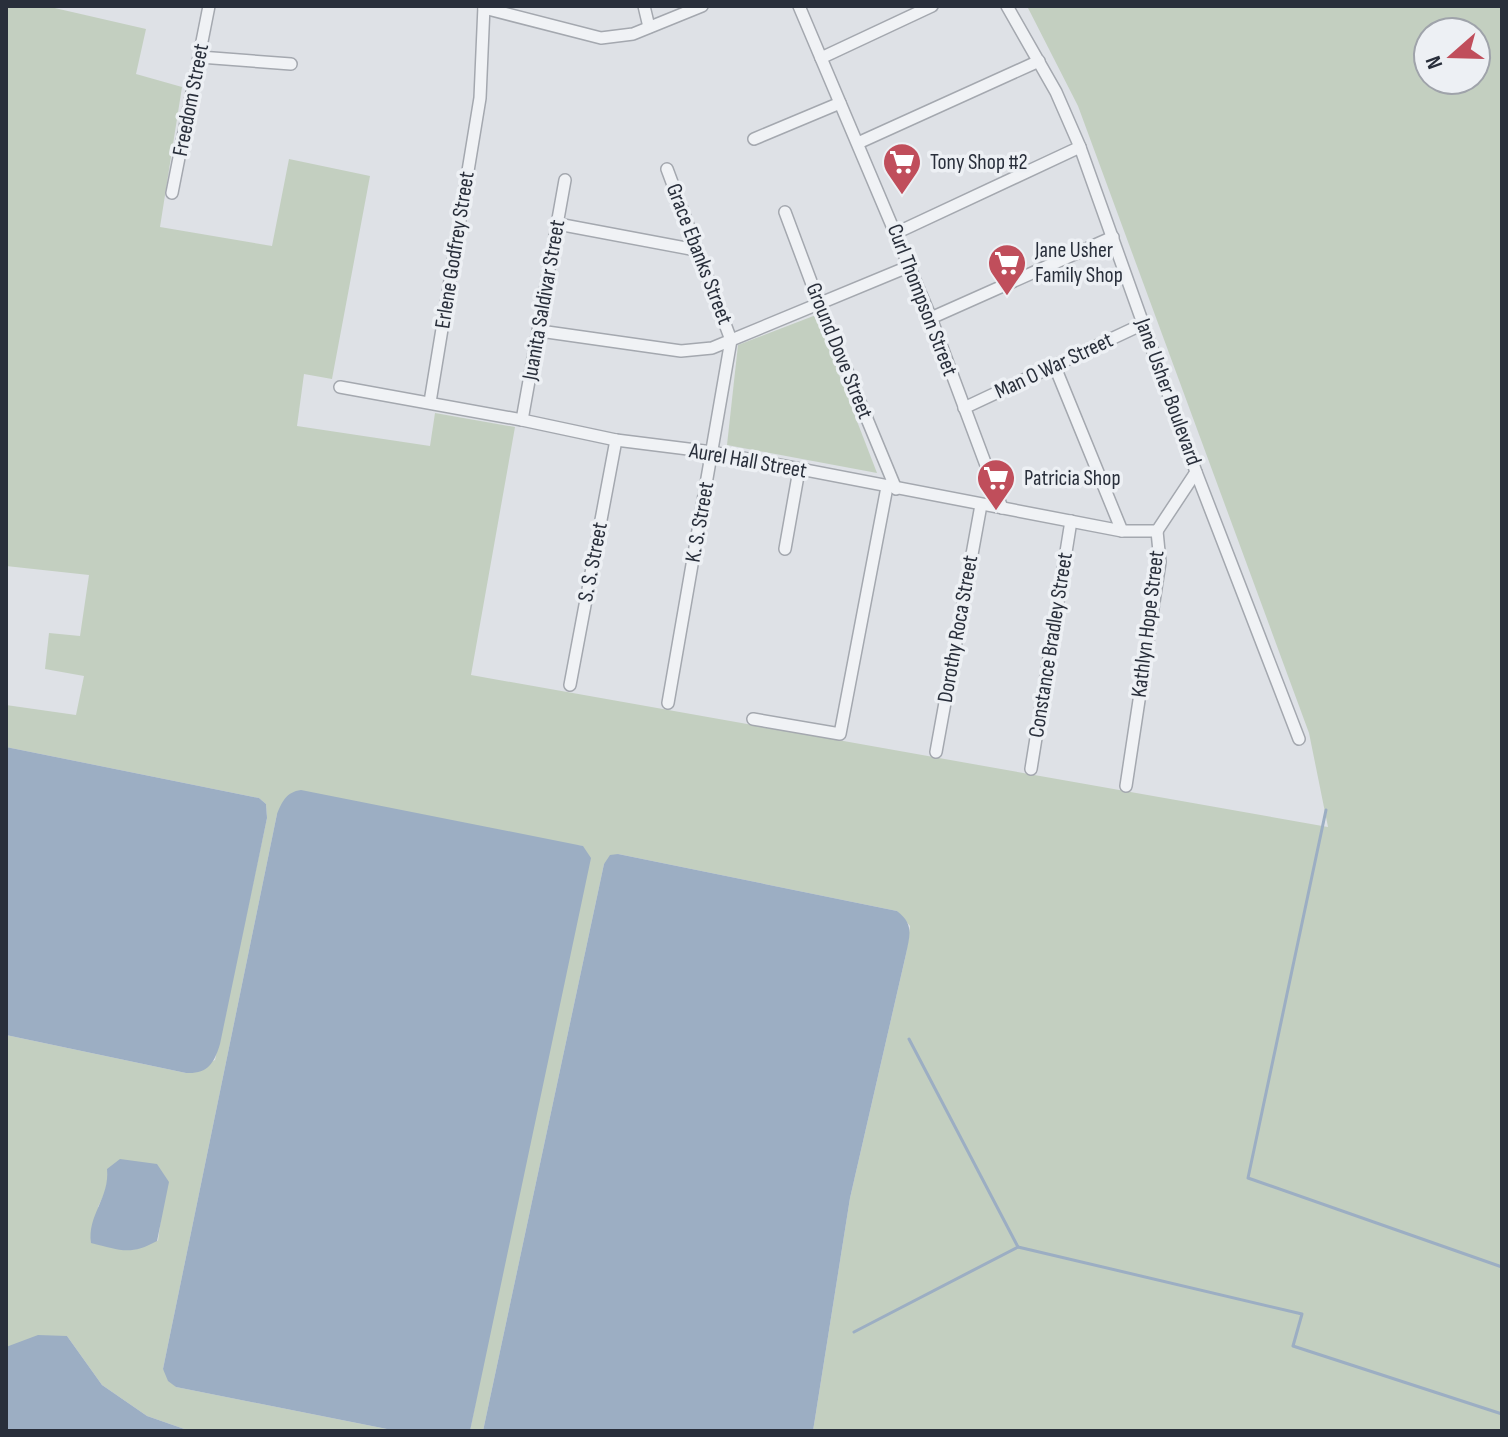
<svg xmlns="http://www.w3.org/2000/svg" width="1508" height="1437" viewBox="0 0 1508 1437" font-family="'Sofia Sans Condensed',sans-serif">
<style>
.green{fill:#c3cfc0;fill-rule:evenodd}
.water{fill:#9caec3}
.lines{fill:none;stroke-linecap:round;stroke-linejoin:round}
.stream{stroke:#9caec3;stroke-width:3}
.minor-casing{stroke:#a4a8af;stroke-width:14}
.minor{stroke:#f0f2f5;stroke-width:11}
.labels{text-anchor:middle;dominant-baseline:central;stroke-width:7;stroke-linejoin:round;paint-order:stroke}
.street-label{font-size:22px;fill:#292f3b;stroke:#edf0f4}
.poi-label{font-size:22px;fill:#292f3b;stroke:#edf0f4;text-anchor:start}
</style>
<rect width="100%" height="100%" fill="#dee1e6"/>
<g class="green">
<path d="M 6,6 L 46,6 L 146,29 L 136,74 L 182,87 L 160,227 L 272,246 L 289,159 L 370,176 L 332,379 L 304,374 L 297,426 L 430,446 L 435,413 L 515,427 L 471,675 L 1328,827 L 1309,733 L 1078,106 L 1027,6 L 1502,6 L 1502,1431 L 813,1431 L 850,1198 L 906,954 L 910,926 L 897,911 L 618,854 L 604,864 L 483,1431 L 470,1431 L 583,846 L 277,814 L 163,1369 L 176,1387 L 397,1431 L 190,1431 L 147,1416 L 102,1385 L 67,1336 L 6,1347 L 6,1035 L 186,1073 L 215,1060 L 267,818 L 266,804 L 259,798 L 6,747 L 6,705 L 76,715 L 84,676 L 45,669 L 49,633 L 80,636 L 89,575 L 6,566 ZM 1428,32 L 1476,32 L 1476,80 L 1428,80 ZM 108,1186 L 161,1217 L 158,1241 L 98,1207 Z"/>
<path d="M 816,315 L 877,473 L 727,445 L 738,345 Z"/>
</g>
<g class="water">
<path d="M 6,747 L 259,798 L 266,804 L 267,818 L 220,1044 C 214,1064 207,1074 186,1073 L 6,1035 Z"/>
<path d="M 301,790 L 583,846 L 591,858 L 470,1431 L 397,1431 L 176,1387 L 168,1381 L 163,1369 L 277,814 C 282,802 286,792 301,790 Z"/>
<path d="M 618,854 L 897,911 C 914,924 910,935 906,954 L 850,1198 L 813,1431 L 483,1431 L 604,864 L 610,855 Z"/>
<path d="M 120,1159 L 157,1164 L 169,1182 L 157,1241 C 130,1256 120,1250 91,1243 C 87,1215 110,1198 107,1169 Z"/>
<path d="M 38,1335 L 67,1336 L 102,1385 L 147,1416 L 190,1431 L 6,1431 L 6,1347 Z"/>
</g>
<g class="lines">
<g class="stream">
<path d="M 1326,810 L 1248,1178 L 1502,1267"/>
<path d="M 909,1039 L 1018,1247"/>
<path d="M 854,1332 L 1018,1247 L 1302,1314 L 1293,1346 L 1502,1414"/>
</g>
<g class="minor-casing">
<g id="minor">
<path d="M 644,6 L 649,27"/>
<path d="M 799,6 L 931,318 L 1002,508"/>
<path d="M 1007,6 L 1056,92 L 1080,147 L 1196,472 L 1299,739"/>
<path d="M 484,8 L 601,38 L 633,34 L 702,6"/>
<path d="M 200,57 L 291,64"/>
<path d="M 821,58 L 932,6"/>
<path d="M 754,139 L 840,103"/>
<path d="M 858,143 L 1039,61"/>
<path d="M 667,169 L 731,340 L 668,703"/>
<path d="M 172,193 L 209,6"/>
<path d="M 785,212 L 819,303 L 896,489"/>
<path d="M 558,224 L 696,250"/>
<path d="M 896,233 L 1080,147"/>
<path d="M 931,318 L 1113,237"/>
<path d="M 540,331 L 681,351 L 712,348 L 910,266"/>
<path d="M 1055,367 L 1122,531"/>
<path d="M 340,387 L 522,420 L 616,440 L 712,452 L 1122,531 L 1157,531"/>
<path d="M 430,402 L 480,98 L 484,6"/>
<path d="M 964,408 L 1143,324"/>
<path d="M 522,420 L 565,180"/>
<path d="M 1157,531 L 1196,472"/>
<path d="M 785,549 L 799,470"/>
<path d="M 570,685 L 616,440"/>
<path d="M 753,719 L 840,734 L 887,487"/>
<path d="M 936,752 L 981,505"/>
<path d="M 1031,769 L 1071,521"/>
<path d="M 1126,786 L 1160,562 L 1157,531"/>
</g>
</g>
<use href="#minor" class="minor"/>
</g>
<defs>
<g id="supermarket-pin" transform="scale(2)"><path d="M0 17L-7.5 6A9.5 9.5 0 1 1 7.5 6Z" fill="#c04e5b" stroke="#edf0f4"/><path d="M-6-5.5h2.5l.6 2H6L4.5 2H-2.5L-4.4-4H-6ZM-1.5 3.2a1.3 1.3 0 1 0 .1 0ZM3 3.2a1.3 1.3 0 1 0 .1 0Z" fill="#fff"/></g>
</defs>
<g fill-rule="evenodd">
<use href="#supermarket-pin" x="902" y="162"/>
<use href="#supermarket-pin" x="1007" y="263"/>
<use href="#supermarket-pin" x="996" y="478"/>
</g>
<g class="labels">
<g class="street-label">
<text transform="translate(191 100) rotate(-79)">Freedom Street</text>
<text transform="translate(455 250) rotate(-81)">Erlene Godfrey Street</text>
<text transform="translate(699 254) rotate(69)">Grace Ebanks Street</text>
<text transform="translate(544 300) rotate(-80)">Juanita Saldivar Street</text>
<text transform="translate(922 300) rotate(69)">Curl Thompson Street</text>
<text transform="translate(839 351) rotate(68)">Ground Dove Street</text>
<text transform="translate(1054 366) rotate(-25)">Man O War Street</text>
<text transform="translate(1168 392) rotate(70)">Jane Usher Boulevard</text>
<text transform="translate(748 461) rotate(10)">Aurel Hall Street</text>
<text transform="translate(700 522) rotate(-80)">K. S. Street</text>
<text transform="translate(593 562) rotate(-79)">S. S. Street</text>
<text transform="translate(1148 624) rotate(-83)">Kathlyn Hope Street</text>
<text transform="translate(958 629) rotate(-80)">Dorothy Roca Street</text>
<text transform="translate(1051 645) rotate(-81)">Constance Bradley Street</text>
</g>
<g class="poi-label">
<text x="930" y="162">Tony Shop #2</text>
<text x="1035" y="250">Jane Usher<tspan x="1035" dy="25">Family Shop</tspan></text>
<text x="1024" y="478">Patricia Shop</text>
</g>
</g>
<rect width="1508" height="1437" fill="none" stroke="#292f3b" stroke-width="16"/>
<g transform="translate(1452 56) rotate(250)"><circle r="38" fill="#edf0f4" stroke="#9fa3aa" stroke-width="2"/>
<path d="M0-6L14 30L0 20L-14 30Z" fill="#c04e5b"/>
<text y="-12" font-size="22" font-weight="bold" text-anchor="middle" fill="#292f3b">N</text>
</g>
</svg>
